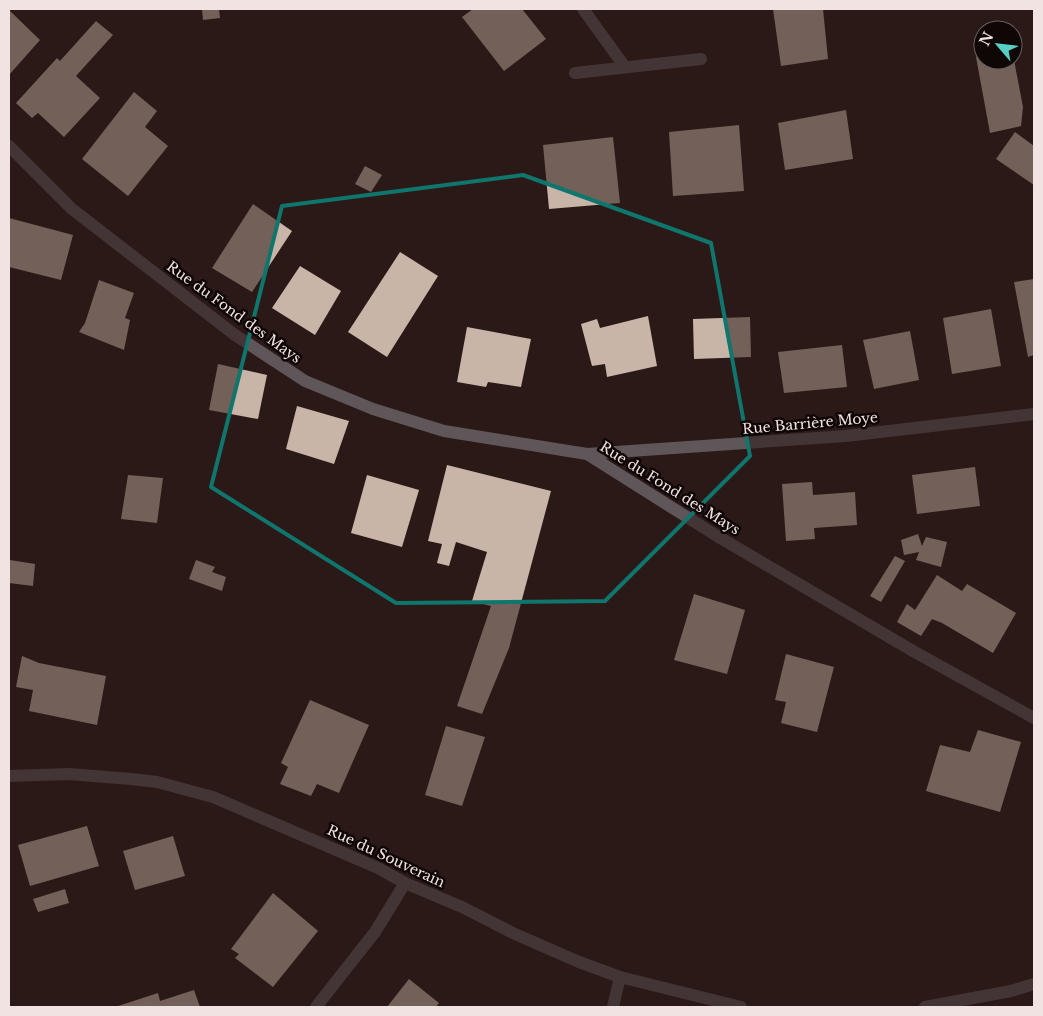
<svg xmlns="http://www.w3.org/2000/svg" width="1043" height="1016" viewBox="0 0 1043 1016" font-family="'Libre Baskerville',serif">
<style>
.building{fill:#c8b5a8}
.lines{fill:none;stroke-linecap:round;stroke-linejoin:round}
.minor{stroke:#5f565a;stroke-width:12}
.marked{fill:none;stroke:#0f766e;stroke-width:4;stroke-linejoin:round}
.labels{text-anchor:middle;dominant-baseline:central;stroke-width:5;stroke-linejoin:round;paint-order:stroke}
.street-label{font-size:14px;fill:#f0e3e1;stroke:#0e0706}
</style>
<rect width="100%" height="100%" fill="#2b1918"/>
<g class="building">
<path d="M 202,9 L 219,9 L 220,18 L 203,20 Z"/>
<path d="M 473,9 L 522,9 L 546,39 L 504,71 L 462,17 Z"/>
<path d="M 773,9 L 823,9 L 828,59 L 781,66 Z"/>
<path d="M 9,10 L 40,40 L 9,75 Z"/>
<path d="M 96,21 L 113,35 L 76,76 L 100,98 L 64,137 L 38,113 L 32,118 L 16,103 L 57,58 L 60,61 Z"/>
<path d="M 983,56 L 983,60 L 1014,60 L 1023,107 L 1021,126 L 990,133 L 976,57 Z"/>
<path d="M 134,92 L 157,111 L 145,127 L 168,146 L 128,196 L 82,159 Z"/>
<path d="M 846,110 L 853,159 L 785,170 L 778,123 Z"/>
<path d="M 739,125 L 744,191 L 673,196 L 669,132 Z"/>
<path d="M 1015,132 L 1034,146 L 1034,185 L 996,159 Z"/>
<path d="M 613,137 L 620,203 L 549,209 L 543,145 Z"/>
<path d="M 365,166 L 382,175 L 371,192 L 355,184 Z"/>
<path d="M 253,204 L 292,231 L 252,292 L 212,268 Z"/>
<path d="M 9,218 L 73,235 L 61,280 L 9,267 Z"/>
<path d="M 400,252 L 438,276 L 387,357 L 348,332 Z"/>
<path d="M 300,266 L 341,291 L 315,335 L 272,308 Z"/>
<path d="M 1034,279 L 1034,355 L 1028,357 L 1014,282 Z"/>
<path d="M 99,280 L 134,293 L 125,318 L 130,320 L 124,350 L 79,332 L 85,323 Z"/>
<path d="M 991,309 L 1001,366 L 952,374 L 943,318 Z"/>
<path d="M 648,316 L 657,366 L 607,377 L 605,364 L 592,366 L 581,324 L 597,319 L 600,328 Z"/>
<path d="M 750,317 L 751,357 L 694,359 L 693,319 Z"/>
<path d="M 467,327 L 531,339 L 521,387 L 488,382 L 486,387 L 457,382 Z"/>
<path d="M 910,331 L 919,380 L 874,389 L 863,340 Z"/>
<path d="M 842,345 L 847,387 L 784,393 L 778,352 Z"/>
<path d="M 218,364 L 267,375 L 258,419 L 209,410 Z"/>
<path d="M 297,406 L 349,421 L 334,464 L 286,449 Z"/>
<path d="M 447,465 L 551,491 L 509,648 L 482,714 L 457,706 L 491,606 L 472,601 L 487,552 L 456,542 L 449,566 L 437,563 L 442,544 L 428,541 Z"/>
<path d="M 975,467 L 980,506 L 917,514 L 912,475 Z"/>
<path d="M 128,475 L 163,478 L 157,523 L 121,519 Z"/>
<path d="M 367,475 L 419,490 L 402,547 L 351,533 Z"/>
<path d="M 812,482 L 813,495 L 855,492 L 857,525 L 814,528 L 815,539 L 786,541 L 782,484 Z"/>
<path d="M 918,534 L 922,546 L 926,537 L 947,542 L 941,567 L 916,560 L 919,552 L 904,555 L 901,540 Z"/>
<path d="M 895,556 L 905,561 L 881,602 L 870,596 Z"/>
<path d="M 10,560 L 35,564 L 33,586 L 9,583 Z"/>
<path d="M 196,560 L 215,567 L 212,572 L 226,577 L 222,591 L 189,579 Z"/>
<path d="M 937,575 L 962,591 L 967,584 L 1016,613 L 993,653 L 942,623 L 932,619 L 921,636 L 897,622 L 907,604 L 915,610 Z"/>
<path d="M 694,594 L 745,610 L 727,674 L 674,660 Z"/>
<path d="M 786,654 L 834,667 L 817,732 L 781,723 L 786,702 L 775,700 Z"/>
<path d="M 22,656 L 39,663 L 106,676 L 97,725 L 29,711 L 33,690 L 16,687 Z"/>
<path d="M 310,700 L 369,725 L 339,793 L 317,784 L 311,796 L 280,784 L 288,767 L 281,763 Z"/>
<path d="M 446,726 L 485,737 L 462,806 L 425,795 Z"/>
<path d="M 978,730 L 1021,742 L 1000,812 L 926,791 L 940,745 L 970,752 Z"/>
<path d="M 87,826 L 99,866 L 30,886 L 18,845 Z"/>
<path d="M 173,836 L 185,876 L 135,890 L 123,851 Z"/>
<path d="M 65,889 L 69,903 L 38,912 L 33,899 Z"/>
<path d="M 273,893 L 318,931 L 273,987 L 235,958 L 239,954 L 231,949 Z"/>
<path d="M 409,979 L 439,1003 L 436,1007 L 387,1007 Z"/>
<path d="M 194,990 L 200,1007 L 115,1007 L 158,993 L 160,1001 Z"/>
</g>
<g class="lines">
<g class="minor">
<path d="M 583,9 L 625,67"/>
<path d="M 575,73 L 701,59"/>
<path d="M 9,146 L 72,209 L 235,335 L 305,381 L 373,409 L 444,431 L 587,454 L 717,536 L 913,651 L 1034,718"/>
<path d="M 587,454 L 846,436 L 1034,414"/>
<path d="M 9,776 L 69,774 L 131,779 L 157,782 L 213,797 L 378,868 L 405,883 L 462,907 L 515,934 L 579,962 L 620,977 L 741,1007"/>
<path d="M 316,1007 L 375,932 L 405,883"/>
<path d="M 613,1007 L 620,977"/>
<path d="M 925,1007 L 1011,991 L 1034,984"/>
</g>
</g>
<path d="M0 0H1043V1016H0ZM 523,175 L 711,243 L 750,456 L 605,601 L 396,603 L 211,487 L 282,206 Z" fill="#2b1918" fill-opacity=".55" fill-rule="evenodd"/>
<path class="marked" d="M 523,175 L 711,243 L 750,456 L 605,601 L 396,603 L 211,487 L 282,206 Z"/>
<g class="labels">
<g class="street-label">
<text transform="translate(234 312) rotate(36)">Rue du Fond des Mays</text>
<text transform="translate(810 423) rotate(-5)">Rue Barrière Moye</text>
<text transform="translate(670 488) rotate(32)">Rue du Fond des Mays</text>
<text transform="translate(386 856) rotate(25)">Rue du Souverain</text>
</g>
</g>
<rect width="1043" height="1016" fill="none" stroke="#f0e3e1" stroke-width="20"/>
<g transform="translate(998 45) rotate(298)"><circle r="24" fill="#0e0706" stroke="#685f5e"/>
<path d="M0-4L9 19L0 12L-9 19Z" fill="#56cec4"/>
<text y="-8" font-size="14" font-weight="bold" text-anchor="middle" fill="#f0e3e1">N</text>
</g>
</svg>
